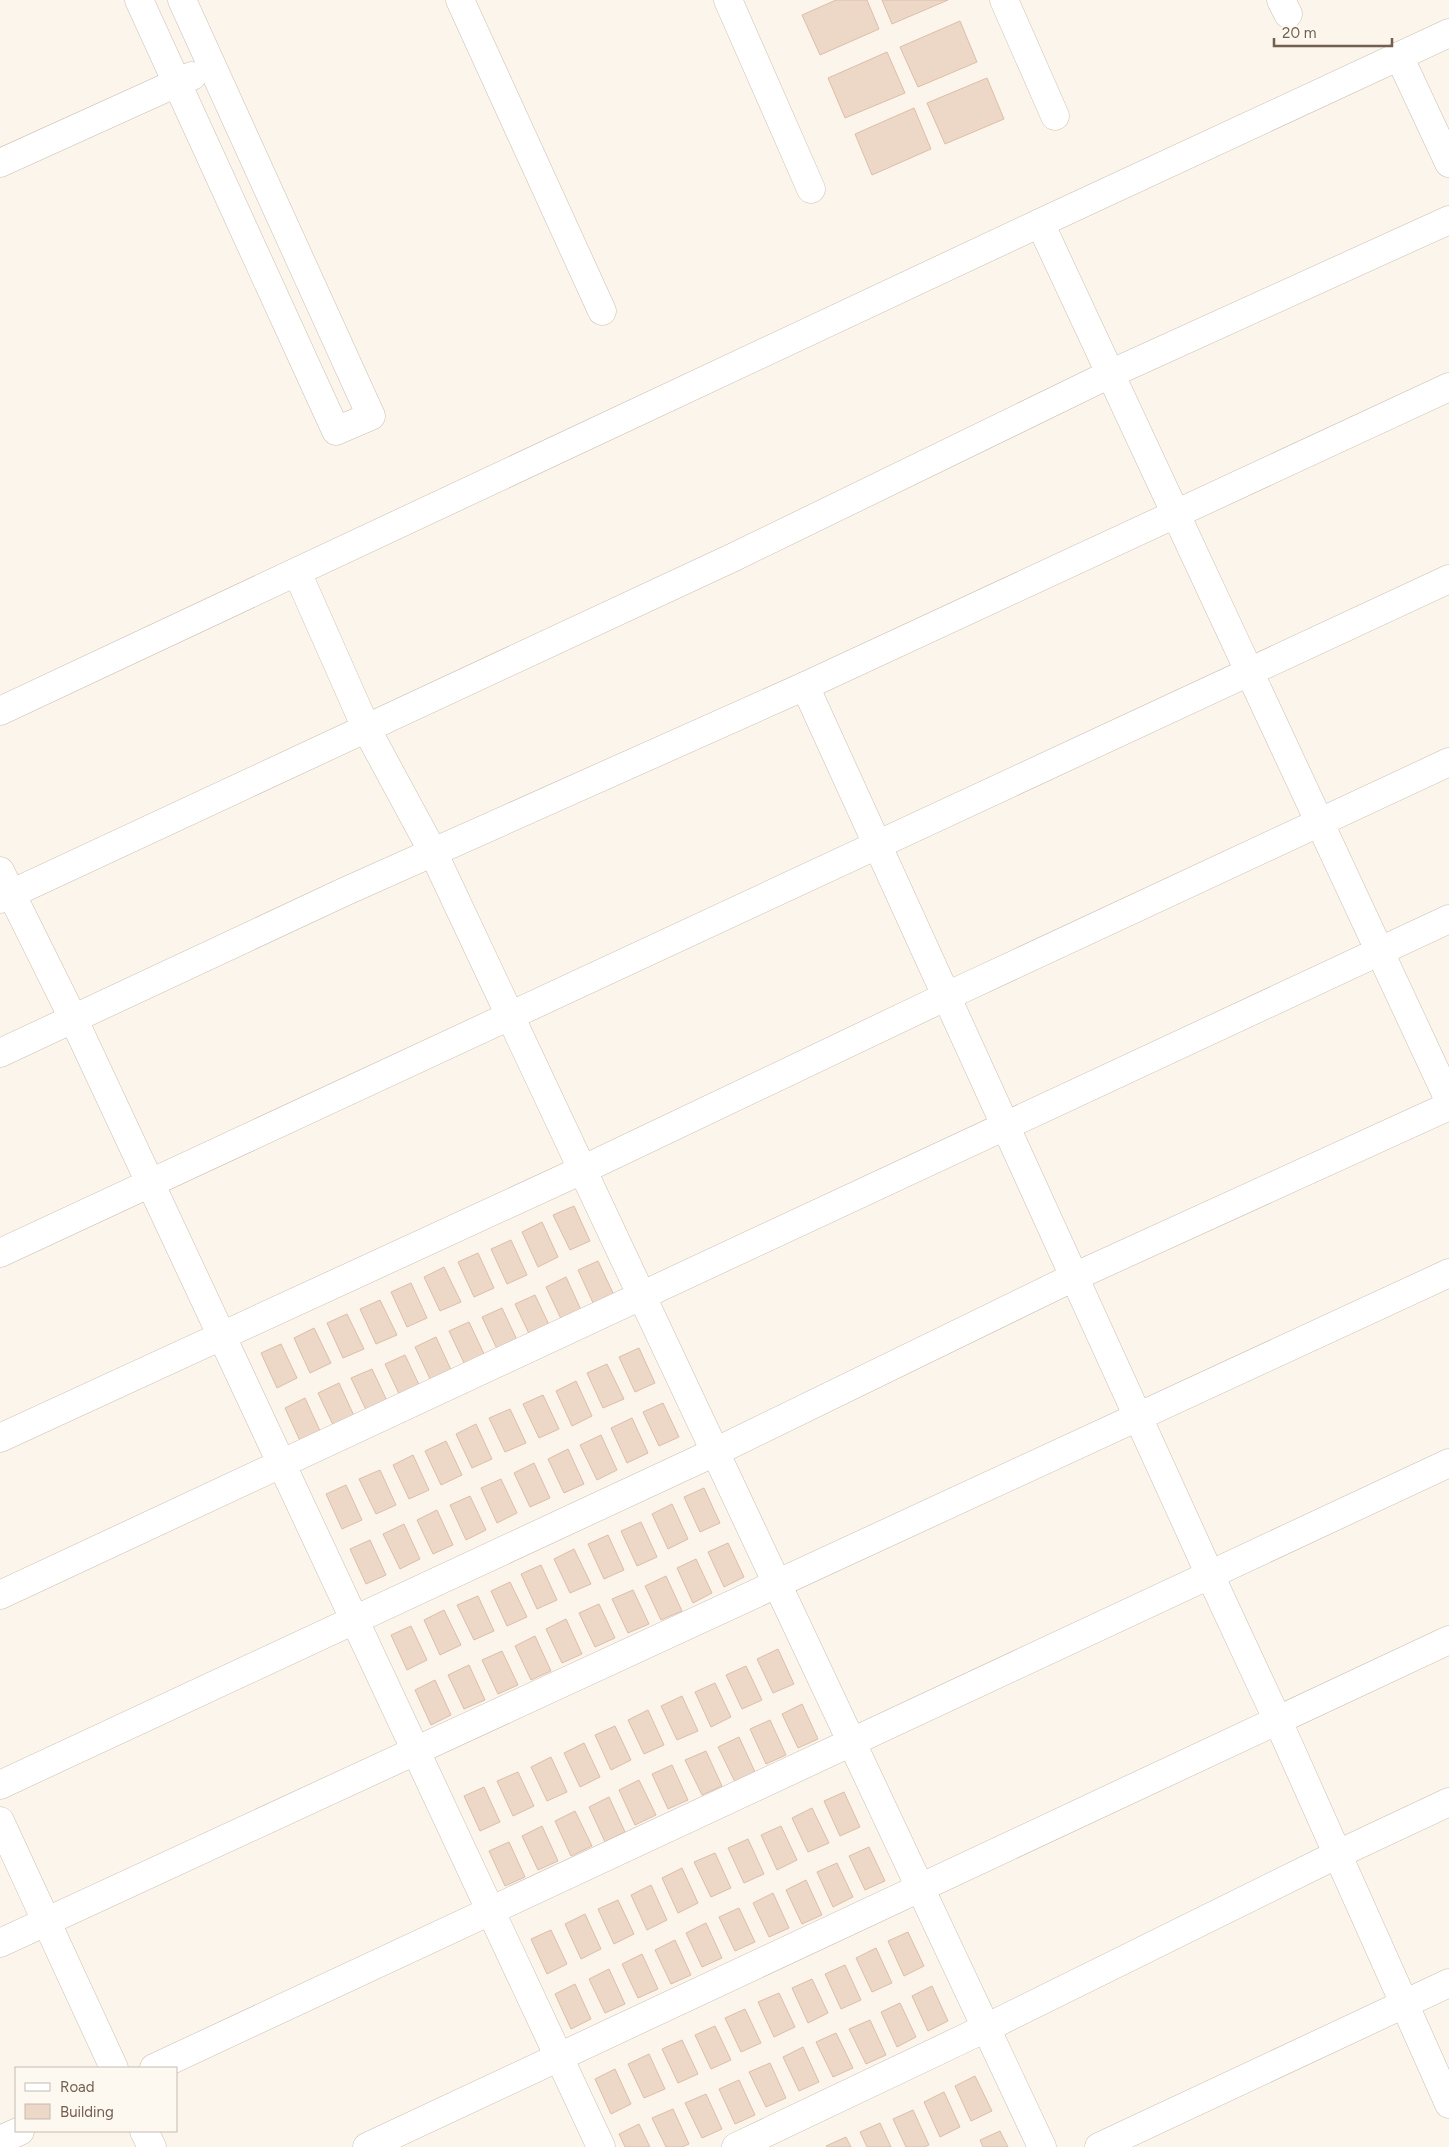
<svg xmlns="http://www.w3.org/2000/svg" width="1449" height="2147" viewBox="0 0 1449 2147" font-family="Figtree,sans-serif">
<style>
.building{fill:#edd7c6;stroke:#debea8}
.lines{fill:none;stroke-linecap:round;stroke-linejoin:round}
.minor-casing{stroke:#ccbeb2;stroke-width:29}
.minor{stroke:#fff;stroke-width:28}
</style>
<rect width="100%" height="100%" fill="#fbf5eb"/>
<g class="building">
<path d="M 836,0 L 867,0 L 879,29 L 820,55 L 802,15 Z"/>
<path d="M 882,0 L 948,0 L 892,24 Z"/>
<path d="M 960,21 L 977,62 L 918,87 L 900,47 Z"/>
<path d="M 887,52 L 905,93 L 845,118 L 828,78 Z"/>
<path d="M 987,78 L 1004,119 L 945,144 L 927,103 Z"/>
<path d="M 914,108 L 931,149 L 872,175 L 855,134 Z"/>
<path d="M 574,1206 L 590,1241 L 570,1250 L 553,1215 Z"/>
<path d="M 542,1222 L 558,1257 L 538,1267 L 522,1232 Z"/>
<path d="M 511,1240 L 527,1275 L 507,1284 L 491,1249 Z"/>
<path d="M 478,1253 L 494,1288 L 474,1297 L 458,1262 Z"/>
<path d="M 598,1261 L 614,1295 L 594,1305 L 578,1270 Z"/>
<path d="M 444,1267 L 461,1302 L 440,1311 L 424,1277 Z"/>
<path d="M 566,1277 L 582,1312 L 562,1321 L 546,1287 Z"/>
<path d="M 411,1283 L 427,1318 L 407,1327 L 391,1292 Z"/>
<path d="M 535,1295 L 551,1329 L 531,1338 L 515,1304 Z"/>
<path d="M 380,1300 L 397,1335 L 376,1344 L 360,1309 Z"/>
<path d="M 502,1308 L 518,1342 L 498,1351 L 482,1317 Z"/>
<path d="M 347,1314 L 364,1349 L 343,1358 L 327,1323 Z"/>
<path d="M 469,1322 L 485,1356 L 465,1365 L 449,1331 Z"/>
<path d="M 314,1328 L 331,1363 L 310,1373 L 294,1338 Z"/>
<path d="M 436,1337 L 452,1372 L 431,1381 L 415,1347 Z"/>
<path d="M 281,1344 L 297,1378 L 277,1388 L 261,1353 Z"/>
<path d="M 639,1348 L 655,1383 L 635,1392 L 619,1357 Z"/>
<path d="M 405,1355 L 421,1389 L 401,1398 L 385,1364 Z"/>
<path d="M 607,1364 L 624,1399 L 603,1408 L 587,1373 Z"/>
<path d="M 372,1369 L 388,1403 L 367,1412 L 351,1378 Z"/>
<path d="M 576,1381 L 592,1416 L 572,1426 L 556,1391 Z"/>
<path d="M 339,1383 L 355,1418 L 334,1427 L 318,1393 Z"/>
<path d="M 543,1395 L 559,1429 L 539,1438 L 523,1404 Z"/>
<path d="M 305,1398 L 321,1433 L 301,1443 L 285,1408 Z"/>
<path d="M 663,1403 L 679,1437 L 659,1446 L 643,1412 Z"/>
<path d="M 510,1409 L 526,1443 L 505,1452 L 489,1418 Z"/>
<path d="M 632,1418 L 648,1453 L 627,1463 L 611,1428 Z"/>
<path d="M 476,1424 L 492,1459 L 472,1468 L 456,1434 Z"/>
<path d="M 601,1435 L 617,1470 L 597,1480 L 580,1445 Z"/>
<path d="M 446,1441 L 462,1475 L 441,1485 L 425,1451 Z"/>
<path d="M 568,1449 L 584,1484 L 564,1493 L 548,1459 Z"/>
<path d="M 413,1455 L 429,1490 L 409,1499 L 393,1465 Z"/>
<path d="M 534,1463 L 550,1498 L 530,1507 L 514,1473 Z"/>
<path d="M 380,1470 L 396,1505 L 376,1514 L 359,1479 Z"/>
<path d="M 501,1479 L 517,1513 L 497,1523 L 481,1488 Z"/>
<path d="M 346,1485 L 362,1520 L 342,1529 L 326,1494 Z"/>
<path d="M 704,1488 L 720,1523 L 700,1532 L 684,1497 Z"/>
<path d="M 470,1496 L 486,1530 L 466,1540 L 450,1505 Z"/>
<path d="M 672,1504 L 688,1539 L 668,1549 L 652,1514 Z"/>
<path d="M 437,1510 L 453,1545 L 433,1554 L 417,1520 Z"/>
<path d="M 641,1522 L 657,1557 L 637,1566 L 621,1531 Z"/>
<path d="M 404,1524 L 420,1559 L 400,1569 L 383,1534 Z"/>
<path d="M 608,1535 L 624,1570 L 604,1579 L 588,1544 Z"/>
<path d="M 370,1540 L 386,1575 L 366,1584 L 350,1549 Z"/>
<path d="M 728,1543 L 744,1577 L 724,1587 L 708,1552 Z"/>
<path d="M 574,1549 L 591,1584 L 570,1593 L 554,1559 Z"/>
<path d="M 696,1559 L 712,1593 L 693,1603 L 677,1568 Z"/>
<path d="M 541,1565 L 557,1600 L 537,1609 L 521,1574 Z"/>
<path d="M 666,1576 L 682,1611 L 661,1620 L 645,1586 Z"/>
<path d="M 510,1582 L 527,1617 L 507,1626 L 491,1591 Z"/>
<path d="M 633,1590 L 649,1624 L 628,1633 L 612,1599 Z"/>
<path d="M 478,1596 L 494,1631 L 474,1640 L 457,1605 Z"/>
<path d="M 599,1604 L 615,1638 L 595,1647 L 579,1613 Z"/>
<path d="M 444,1610 L 461,1645 L 440,1655 L 424,1620 Z"/>
<path d="M 566,1619 L 582,1654 L 562,1663 L 546,1629 Z"/>
<path d="M 411,1626 L 427,1660 L 407,1670 L 391,1635 Z"/>
<path d="M 535,1636 L 551,1671 L 531,1680 L 515,1646 Z"/>
<path d="M 778,1649 L 794,1684 L 773,1693 L 757,1659 Z"/>
<path d="M 502,1651 L 518,1685 L 498,1694 L 482,1660 Z"/>
<path d="M 469,1665 L 485,1700 L 464,1709 L 448,1675 Z"/>
<path d="M 746,1666 L 762,1700 L 742,1709 L 726,1675 Z"/>
<path d="M 435,1680 L 451,1715 L 431,1725 L 415,1690 Z"/>
<path d="M 715,1683 L 731,1717 L 711,1727 L 695,1692 Z"/>
<path d="M 682,1696 L 698,1731 L 677,1740 L 661,1706 Z"/>
<path d="M 802,1704 L 818,1739 L 798,1748 L 782,1714 Z"/>
<path d="M 648,1710 L 664,1745 L 644,1754 L 628,1720 Z"/>
<path d="M 770,1720 L 786,1755 L 766,1764 L 750,1729 Z"/>
<path d="M 615,1726 L 631,1760 L 611,1770 L 595,1735 Z"/>
<path d="M 739,1737 L 755,1772 L 735,1782 L 718,1747 Z"/>
<path d="M 584,1743 L 600,1777 L 580,1787 L 564,1753 Z"/>
<path d="M 706,1751 L 722,1786 L 702,1795 L 685,1760 Z"/>
<path d="M 551,1757 L 567,1792 L 547,1801 L 531,1767 Z"/>
<path d="M 672,1765 L 688,1800 L 668,1809 L 652,1774 Z"/>
<path d="M 518,1772 L 534,1806 L 513,1816 L 497,1781 Z"/>
<path d="M 639,1780 L 656,1815 L 635,1825 L 619,1790 Z"/>
<path d="M 484,1787 L 500,1822 L 480,1831 L 464,1796 Z"/>
<path d="M 844,1792 L 860,1827 L 840,1836 L 824,1801 Z"/>
<path d="M 609,1797 L 625,1832 L 605,1842 L 589,1807 Z"/>
<path d="M 812,1808 L 829,1843 L 808,1852 L 792,1818 Z"/>
<path d="M 575,1811 L 592,1846 L 571,1856 L 555,1821 Z"/>
<path d="M 542,1826 L 558,1861 L 538,1870 L 522,1836 Z"/>
<path d="M 781,1826 L 797,1860 L 777,1870 L 761,1835 Z"/>
<path d="M 748,1839 L 764,1874 L 744,1883 L 728,1848 Z"/>
<path d="M 509,1842 L 525,1877 L 505,1886 L 489,1851 Z"/>
<path d="M 869,1847 L 885,1881 L 865,1890 L 849,1856 Z"/>
<path d="M 715,1853 L 731,1888 L 711,1897 L 694,1862 Z"/>
<path d="M 837,1863 L 853,1897 L 833,1907 L 817,1872 Z"/>
<path d="M 682,1868 L 698,1903 L 678,1913 L 662,1878 Z"/>
<path d="M 806,1880 L 822,1915 L 802,1924 L 786,1890 Z"/>
<path d="M 651,1885 L 667,1920 L 647,1930 L 631,1895 Z"/>
<path d="M 773,1893 L 789,1928 L 769,1937 L 753,1903 Z"/>
<path d="M 618,1900 L 634,1934 L 614,1944 L 598,1909 Z"/>
<path d="M 739,1908 L 755,1942 L 735,1951 L 719,1917 Z"/>
<path d="M 585,1914 L 601,1949 L 581,1959 L 565,1924 Z"/>
<path d="M 706,1923 L 722,1958 L 702,1967 L 686,1933 Z"/>
<path d="M 551,1930 L 567,1964 L 547,1974 L 531,1939 Z"/>
<path d="M 908,1932 L 924,1966 L 904,1976 L 888,1941 Z"/>
<path d="M 675,1940 L 691,1975 L 671,1984 L 655,1950 Z"/>
<path d="M 876,1948 L 892,1983 L 872,1992 L 856,1958 Z"/>
<path d="M 642,1954 L 658,1989 L 638,1998 L 622,1964 Z"/>
<path d="M 845,1965 L 861,2000 L 841,2009 L 825,1974 Z"/>
<path d="M 609,1969 L 625,2004 L 605,2013 L 589,1979 Z"/>
<path d="M 812,1979 L 828,2013 L 808,2023 L 792,1988 Z"/>
<path d="M 575,1984 L 591,2019 L 571,2029 L 555,1994 Z"/>
<path d="M 932,1986 L 948,2021 L 928,2031 L 912,1996 Z"/>
<path d="M 779,1993 L 795,2027 L 774,2037 L 758,2002 Z"/>
<path d="M 900,2003 L 916,2037 L 897,2047 L 881,2012 Z"/>
<path d="M 745,2009 L 761,2043 L 741,2052 L 725,2018 Z"/>
<path d="M 870,2020 L 886,2055 L 866,2064 L 849,2029 Z"/>
<path d="M 715,2026 L 731,2060 L 711,2069 L 695,2035 Z"/>
<path d="M 836,2033 L 853,2068 L 833,2077 L 816,2042 Z"/>
<path d="M 682,2040 L 698,2074 L 678,2083 L 662,2049 Z"/>
<path d="M 803,2047 L 819,2082 L 799,2091 L 783,2057 Z"/>
<path d="M 649,2054 L 665,2089 L 644,2098 L 628,2064 Z"/>
<path d="M 770,2063 L 786,2098 L 766,2107 L 749,2072 Z"/>
<path d="M 615,2069 L 631,2104 L 611,2114 L 595,2079 Z"/>
<path d="M 975,2076 L 992,2111 L 971,2121 L 955,2086 Z"/>
<path d="M 739,2080 L 755,2115 L 735,2124 L 719,2089 Z"/>
<path d="M 944,2092 L 960,2127 L 940,2137 L 924,2102 Z"/>
<path d="M 706,2094 L 722,2129 L 702,2138 L 685,2103 Z"/>
<path d="M 673,2109 L 689,2144 L 682,2147 L 666,2147 L 652,2118 Z"/>
<path d="M 913,2110 L 929,2145 L 924,2147 L 906,2147 L 893,2119 Z"/>
<path d="M 880,2123 L 891,2147 L 867,2147 L 860,2132 Z"/>
<path d="M 639,2124 L 650,2147 L 625,2147 L 619,2134 Z"/>
<path d="M 1000,2131 L 1008,2147 L 983,2147 L 980,2140 Z"/>
<path d="M 846,2137 L 851,2147 L 827,2147 L 826,2146 Z"/>
</g>
<g class="lines">
<g class="minor-casing">
<g id="minor">
<path d="M 139,0 L 336,431 L 371,416 L 182,0"/>
<path d="M 460,0 L 602,311"/>
<path d="M 728,0 L 811,189"/>
<path d="M 1004,0 L 1055,116"/>
<path d="M 1281,0 L 1288,14"/>
<path d="M 1399,56 L 1449,163"/>
<path d="M 0,163 L 192,76"/>
<path d="M 1040,223 L 1449,1100"/>
<path d="M 297,572 L 366,728 L 433,852 L 1042,2147"/>
<path d="M 805,686 L 1210,1575 L 1278,1721 L 1449,2104"/>
<path d="M 0,711 L 1040,223 L 1449,33"/>
<path d="M 0,871 L 73,1018 L 601,2147"/>
<path d="M 0,899 L 734,557 L 1110,374 L 1449,220"/>
<path d="M 0,1053 L 344,892 L 805,686 L 1449,387"/>
<path d="M 0,1253 L 1449,579"/>
<path d="M 0,1438 L 582,1170 L 947,996 L 1449,762"/>
<path d="M 0,1595 L 1449,919"/>
<path d="M 0,1785 L 715,1452 L 1074,1277 L 1449,1106"/>
<path d="M 0,1821 L 114,2068"/>
<path d="M 0,1943 L 1449,1273"/>
<path d="M 154,2068 L 1449,1463"/>
<path d="M 144,2131 L 152,2147"/>
<path d="M 0,2140 L 20,2131"/>
<path d="M 367,2147 L 1449,1640"/>
<path d="M 736,2147 L 986,2028 L 1336,1855 L 1449,1802"/>
<path d="M 1099,2147 L 1449,1983"/>
</g>
</g>
<use href="#minor" class="minor"/>
</g>
<rect x="15" y="2067" width="162" height="65" fill="#fdf9f1" stroke="#c6bbb1"/>
<rect x="25" y="2083" width="25" height="8" fill="#ffffff" stroke="#c6bbb1"/>
<text x="60" y="2092" font-size="15" fill="#735e50">Road</text>
<rect x="25" y="2104" width="25" height="15" fill="#edd7c6" stroke="#c6bbb1"/>
<text x="60" y="2117" font-size="15" fill="#735e50">Building</text>
<path d="M1274 38v8h118v-8" fill="none" stroke="#735e50" stroke-width="2.5"/>
<text x="1282" y="38" font-size="15" fill="#735e50" stroke="#fdf9f1" stroke-width="4" paint-order="stroke">20 m</text>
</svg>
